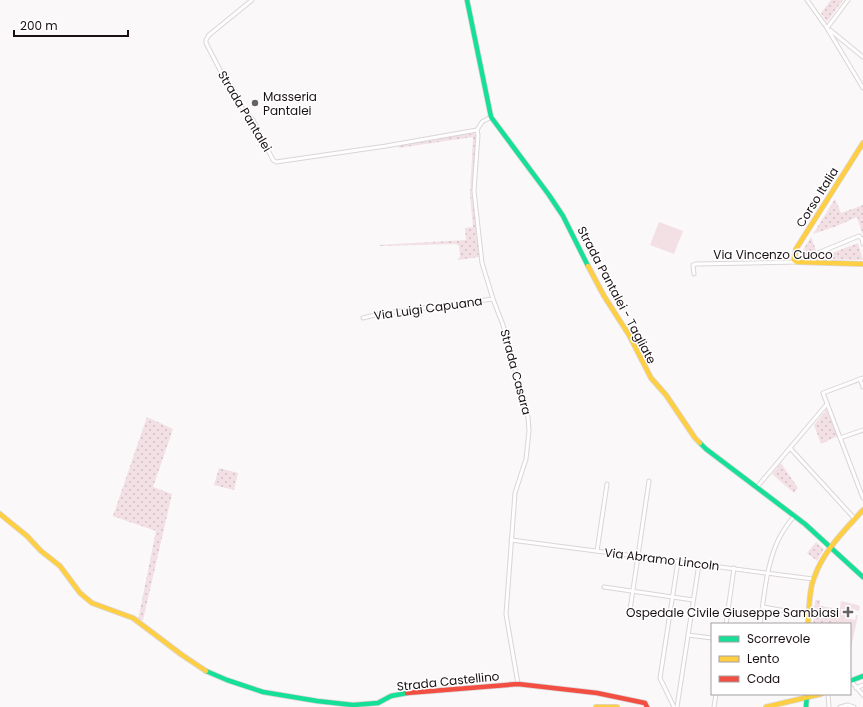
<svg xmlns="http://www.w3.org/2000/svg" width="863" height="707" viewBox="0 0 863 707" font-family="Poppins,sans-serif">
<style>
.grass{fill:url(#grass-dots)}
.garden{fill:#f2e0e5}
.lines{fill:none;stroke-linecap:round;stroke-linejoin:round}
.street-casing{stroke:#dbd5d7;stroke-width:5}
.fast-casing{stroke:#dbd5d7;stroke-width:6}
.slow-casing{stroke:#dbd5d7;stroke-width:6}
.jam-casing{stroke:#dbd5d7;stroke-width:6}
.street{stroke:#fefefe;stroke-width:3}
.fast{stroke:#16e098;stroke-width:4.5}
.slow{stroke:#ffcf43;stroke-width:4.5}
.jam{stroke:#f24e42;stroke-width:4.5}
.poi-dot{fill:#696164;stroke:#fff;stroke-width:1.5}
.labels{text-anchor:middle;dominant-baseline:central;stroke-width:3;stroke-linejoin:round;paint-order:stroke}
.poi-label{font-size:12px;fill:#1a1013;stroke:#fff;text-anchor:start}
.street-label{font-size:12px;fill:#1a1013;stroke:#fff}
</style>
<defs>
<pattern id="grass-dots" width="8" height="8" patternUnits="userSpaceOnUse"><rect width="8" height="8" fill="#f2e0e5"/><path d="M2 2h.1M6 6h.1" fill="none" stroke="#cfbfc4" stroke-width="1.8" stroke-linecap="round"/></pattern>
</defs>
<rect width="100%" height="100%" fill="#fbf8f9"/>
<g class="grass">
<path d="M 831,0 L 843,0 L 827,22 L 821,13 Z"/>
<path d="M 474,133 L 476,136 L 473,191 L 477,231 L 476,236 L 478,238 L 479,257 L 458,260 L 460,256 L 459,246 L 456,244 L 379,246 L 379,245 L 466,240 L 465,228 L 473,227 L 470,195 L 473,137 L 398,148 L 402,144 Z"/>
<path d="M 835,199 L 841,213 L 863,205 L 863,235 L 857,217 L 837,226 L 813,234 Z"/>
<path d="M 811,237 L 819,258 L 858,243 L 863,260 L 807,259 L 804,256 L 803,250 Z"/>
<path d="M 827,411 L 838,436 L 821,444 L 814,425 L 826,410 Z"/>
<path d="M 147,417 L 173,429 L 153,487 L 172,494 L 143,620 L 138,620 L 156,531 L 101,512 L 113,516 Z"/>
<path d="M 781,463 L 798,488 L 794,493 L 772,474 Z"/>
<path d="M 219,468 L 238,473 L 234,490 L 214,485 Z"/>
<path d="M 816,542 L 824,549 L 817,561 L 807,553 Z"/>
<path d="M 816,600 L 820,600 L 820,606 L 833,608 L 834,624 L 813,624 L 815,601 Z"/>
</g>
<g class="garden">
<path d="M 659,222 L 683,231 L 674,254 L 650,245 Z"/>
<path d="M 841,601 L 858,605 L 860,607 L 859,611 L 849,609 L 846,618 L 855,620 L 856,615 L 858,615 L 850,653 L 850,624 L 834,624 L 834,616 L 839,616 Z"/>
</g>
<g class="lines">
<g class="street-casing">
<g id="street">
<path d="M 252,0 L 209,35 L 206,40 L 206,43 L 236,101 L 253,120 L 273,160 L 276,162 L 386,146 L 477,130"/>
<path d="M 807,0 L 827,28 L 863,88"/>
<path d="M 827,28 L 848,0"/>
<path d="M 830,30 L 863,57"/>
<path d="M 491,117 L 482,122 L 477,130 L 478,135 L 474,191 L 482,263 L 493,299 L 503,325 L 528,417 L 529,431 L 526,459 L 515,493 L 506,614 L 518,684"/>
<path d="M 818,253 L 859,236 L 862,239 L 863,244"/>
<path d="M 694,274 L 693,265 L 696,264 L 797,262"/>
<path d="M 363,318 L 379,314 L 493,299"/>
<path d="M 863,378 L 823,393 L 863,498"/>
<path d="M 860,379 L 863,387"/>
<path d="M 840,438 L 863,430"/>
<path d="M 790,448 L 855,519"/>
<path d="M 757,487 L 827,404"/>
<path d="M 511,540 L 813,579"/>
<path d="M 597,551 L 607,484"/>
<path d="M 604,587 L 693,600"/>
<path d="M 763,607 L 809,615"/>
<path d="M 630,610 L 649,481"/>
<path d="M 728,612 L 761,617"/>
<path d="M 726,624 L 734,568"/>
<path d="M 760,624 C 764,598 766,569 776,545 C 780,534 787,525 794,516"/>
<path d="M 688,635 L 712,638"/>
<path d="M 851,681 L 863,695"/>
<path d="M 856,688 L 863,685"/>
<path d="M 828,694 L 829,707"/>
<path d="M 674,707 L 660,678 L 678,561"/>
<path d="M 677,707 L 699,564"/>
<path d="M 714,707 L 716,694"/>
<path d="M 840,707 L 848,705 L 854,707"/>
</g>
</g>
<g class="fast-casing">
<g id="fast">
<path d="M 467,0 L 491,117 L 549,195 L 563,216 L 588,266"/>
<path d="M 700,443 L 706,449 L 805,524 L 863,577"/>
<path d="M 206,671 L 227,680 L 263,692 L 317,701 L 353,705 L 378,703 L 391,696 L 407,693"/>
<path d="M 850,681 L 863,676"/>
<path d="M 806,707 L 807,694"/>
</g>
</g>
<g class="slow-casing">
<g id="slow">
<path d="M 863,143 L 796,249 L 794,260 L 797,262 L 863,264"/>
<path d="M 588,266 L 604,296 L 629,335 L 651,378 L 666,395 L 695,438 L 700,443"/>
<path d="M 0,514 L 27,536 L 41,551 L 60,566 L 80,593 L 92,603 L 133,618 L 182,655 L 206,671"/>
<path d="M 808,624 C 809,611 809,589 814,578 C 823,551 845,530 863,510"/>
<path d="M 596,707 L 617,707"/>
<path d="M 766,707 L 821,694"/>
</g>
</g>
<g class="jam-casing">
<path id="jam" d="M 407,693 L 518,684 L 597,693 L 645,703 L 647,707"/>
</g>
<use href="#street" class="street"/>
<use href="#fast" class="fast"/>
<use href="#slow" class="slow"/>
<use href="#jam" class="jam"/>
</g>
<g class="poi-dot">
<circle cx="255" cy="103" r="4"/>
<path d="M846 606h4v4h4v4h-4v4h-4v-4h-4v-4h4z"/>
</g>
<g class="labels">
<g class="poi-label">
<text x="263" y="96">Masseria<tspan x="263" dy="14">Pantalei</tspan></text>
<text x="839" y="612" text-anchor="end">Ospedale Civile Giuseppe Sambiasi</text>
</g>
<g class="street-label">
<text transform="translate(245 111) rotate(59)">Strada Pantalei</text>
<text transform="translate(817 197) rotate(-58)">Corso Italia</text>
<text x="773" y="254">Via Vincenzo Cuoco</text>
<text transform="translate(617 295) rotate(62)">Strada Pantalei - Tagliate</text>
<text transform="translate(428 308) rotate(-8)">Via Luigi Capuana</text>
<text transform="translate(516 372) rotate(75)">Strada Casara</text>
<text transform="translate(662 559) rotate(7)">Via Abramo Lincoln</text>
<text transform="translate(448 681) rotate(-6)">Strada Castellino</text>
</g>
</g>
<rect x="711" y="623" width="140" height="72" fill="#ffffff" stroke="#a39fa1"/>
<rect x="719" y="636" width="20" height="6" fill="#16e098" stroke="#a39fa1"/>
<text x="747" y="643" font-size="12" fill="#1a1013">Scorrevole</text>
<rect x="719" y="656" width="20" height="6" fill="#ffcf43" stroke="#a39fa1"/>
<text x="747" y="663" font-size="12" fill="#1a1013">Lento</text>
<rect x="719" y="676" width="20" height="6" fill="#f24e42" stroke="#a39fa1"/>
<text x="747" y="683" font-size="12" fill="#1a1013">Coda</text>
<path d="M14 30v6h114v-6" fill="none" stroke="#1a1013" stroke-width="2"/>
<text x="20" y="30" font-size="12" fill="#1a1013" stroke="#ffffff" stroke-width="3" paint-order="stroke">200 m</text>
</svg>
